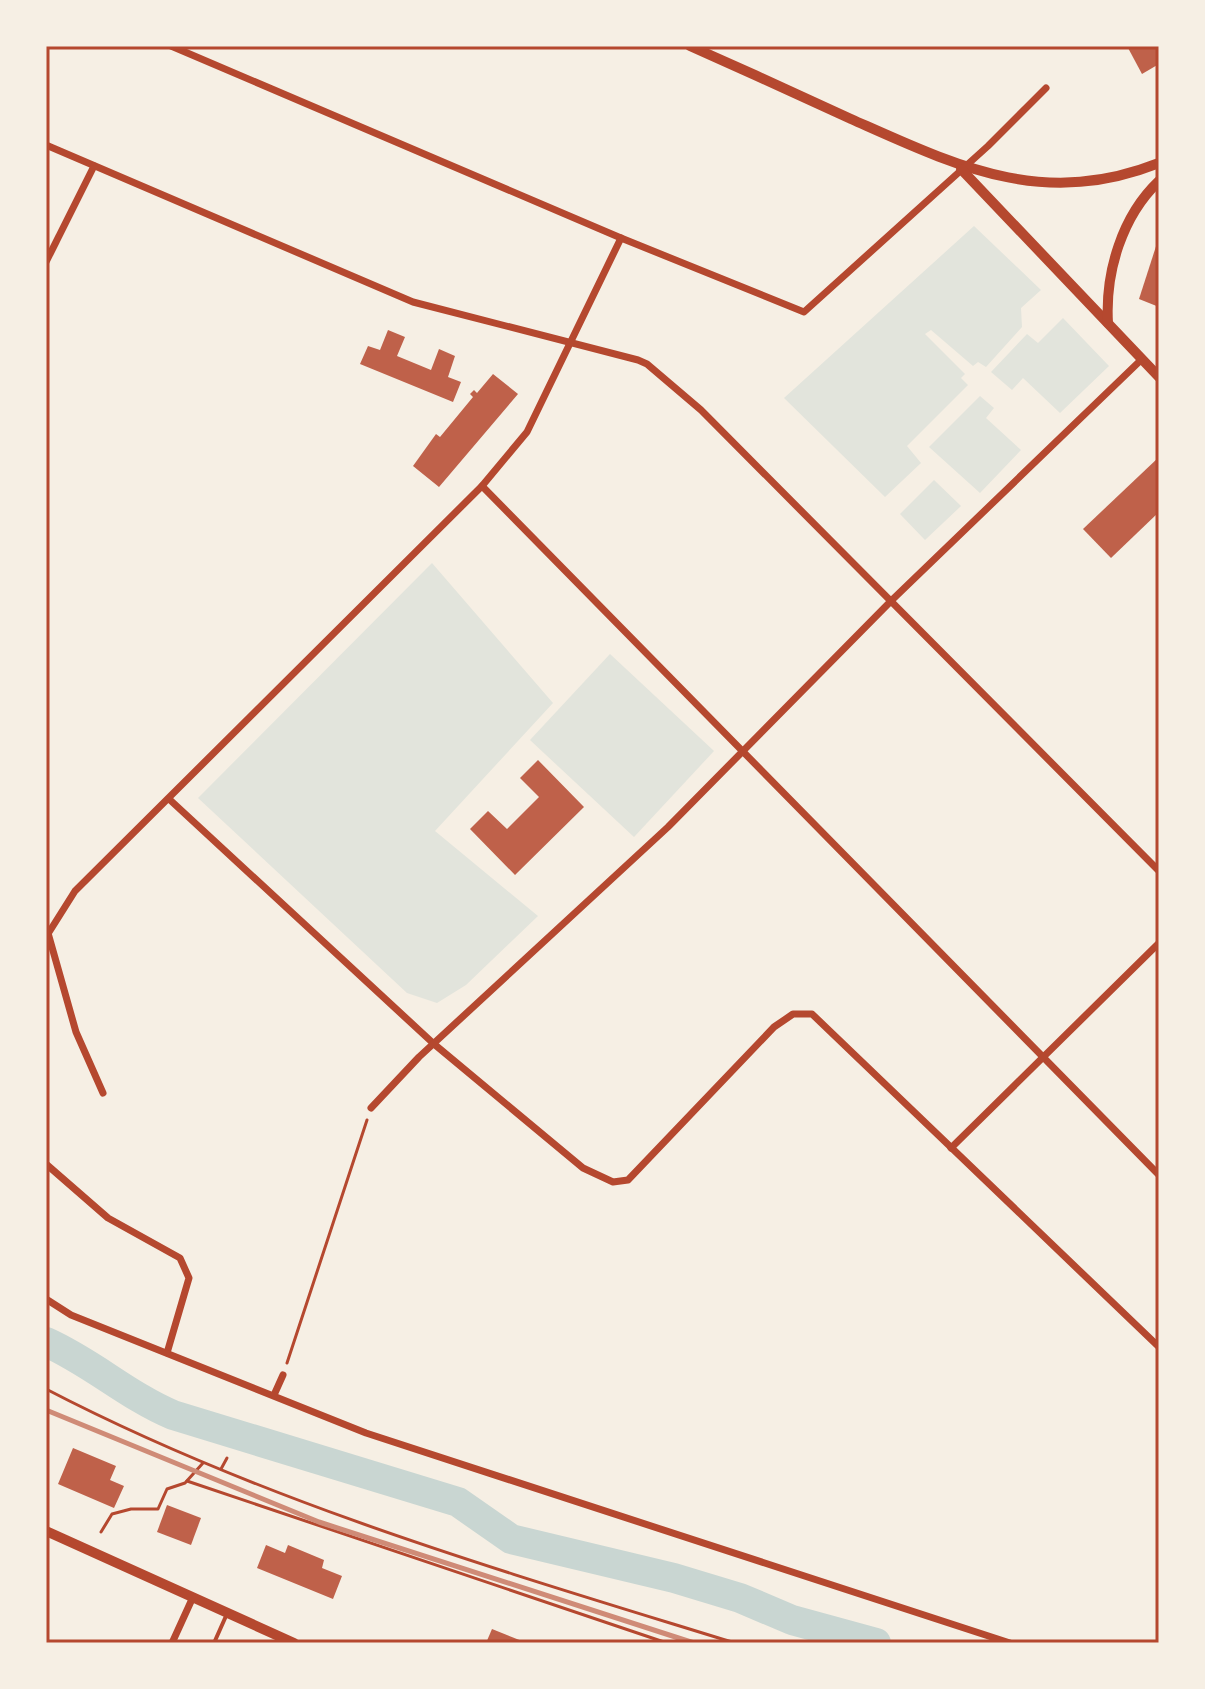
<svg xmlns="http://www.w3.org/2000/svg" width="1205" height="1689" viewBox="0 0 1205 1689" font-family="Raleway,sans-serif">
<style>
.green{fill:#e2e4dc}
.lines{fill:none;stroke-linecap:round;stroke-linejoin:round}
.river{stroke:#c9d6d2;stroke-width:30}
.building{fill:#bf614a}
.path{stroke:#b5482f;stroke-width:3}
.service{stroke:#b5482f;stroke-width:4}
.minor{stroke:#b5482f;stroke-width:7}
.secondary{stroke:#b5482f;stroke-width:10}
.rail{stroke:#cf8b77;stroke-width:5}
.neatline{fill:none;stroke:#b5482f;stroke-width:3}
</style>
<rect width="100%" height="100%" fill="#f6efe4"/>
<g class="green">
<path d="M 974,226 L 1041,290 L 1021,308 L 1022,327 L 986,367 L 978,362 L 973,366 L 931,330 L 925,334 L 965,374 L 961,378 L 968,385 L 907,446 L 921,463 L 885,497 L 784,398 Z"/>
<path d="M 1063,318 L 1109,366 L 1060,413 L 1023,378 L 1012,390 L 991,372 L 1027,334 L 1038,343 Z"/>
<path d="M 980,396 L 994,408 L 986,418 L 1021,450 L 980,493 L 929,447 Z"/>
<path d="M 934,480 L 961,506 L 925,540 L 900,514 Z"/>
<path d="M 432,563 L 553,703 L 435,831 L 538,916 L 466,985 L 437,1003 L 407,993 L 198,798 Z"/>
<path d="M 610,654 L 714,751 L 634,837 L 530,740 Z"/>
</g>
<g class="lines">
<path class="river" d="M 46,1342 C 93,1363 126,1395 173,1415 L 458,1502 L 511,1539 L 674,1578 L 740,1598 L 792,1620 L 876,1643"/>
</g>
<g class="building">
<path d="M 1127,46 L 1159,46 L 1159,64 L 1142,74 Z"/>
<path d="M 1159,237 L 1159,307 L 1139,299 Z"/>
<path d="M 388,330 L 405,337 L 397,356 L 431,370 L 439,349 L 455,356 L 448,377 L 461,382 L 453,402 L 360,364 L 368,346 L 380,350 Z"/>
<path d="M 493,374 L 518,394 L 439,487 L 413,466 L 436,434 L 440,437 L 473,397 L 470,394 L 474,390 L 477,393 Z"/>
<path d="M 1159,457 L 1159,512 L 1111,558 L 1083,529 Z"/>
<path d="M 538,760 L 584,807 L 515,875 L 470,829 L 488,811 L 507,829 L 539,797 L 520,778 Z"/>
<path d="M 73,1448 L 116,1466 L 110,1480 L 124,1486 L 114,1508 L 58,1484 Z"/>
<path d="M 167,1505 L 201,1518 L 191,1545 L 157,1532 Z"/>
<path d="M 266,1545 L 285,1553 L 288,1545 L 324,1560 L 322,1568 L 342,1576 L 333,1599 L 257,1568 Z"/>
<path d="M 492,1629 L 527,1643 L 486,1643 Z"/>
</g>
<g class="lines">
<g class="path">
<path d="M 287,1363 L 367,1120"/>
<path d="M 46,1389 C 263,1502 502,1571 735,1643"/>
<path d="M 221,1469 L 227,1458"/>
<path d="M 187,1481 L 667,1643"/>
<path d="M 101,1532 L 112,1514 L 131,1509 L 158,1509 L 167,1489 L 185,1483 L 203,1463"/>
</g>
<path class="service" d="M 214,1643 L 226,1616"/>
<g class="minor">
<path d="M 171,46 L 621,238 L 804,312 L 988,146 L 1046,88"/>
<path d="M 46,145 L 413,302 L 638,360 L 647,364 L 701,410 L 1159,871"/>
<path d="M 46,262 L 94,166"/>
<path d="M 482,486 L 1159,1175"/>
<path d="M 169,799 L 434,1044 L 583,1168 L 613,1182 L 628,1180 L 774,1027 L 793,1014 L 812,1014 L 1159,1347"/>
<path d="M 48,933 L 76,1032 L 103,1093"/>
<path d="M 46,937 L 75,891 L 482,486 L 527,432 L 621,238"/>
<path d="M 371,1108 L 419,1057 L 668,827 L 892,600 L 1142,359"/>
<path d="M 951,1148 L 1159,943"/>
<path d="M 46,1164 L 108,1218 L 180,1258 L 189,1278 L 167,1353"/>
<path d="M 46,1299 L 71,1315 L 366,1433 L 1010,1643"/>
<path d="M 274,1395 L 283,1375"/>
<path d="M 172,1643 L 193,1597"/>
</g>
<g class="secondary">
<path d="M 690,46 C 744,70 797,94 851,119 C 957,166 1042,209 1159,163"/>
<path d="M 961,169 L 1159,377"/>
<path d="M 1108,323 C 1105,272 1122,216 1159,181"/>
<path d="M 46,1531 L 294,1643"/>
</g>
<path class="rail" d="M 46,1410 L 319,1522 L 694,1643"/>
</g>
<rect width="1205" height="1689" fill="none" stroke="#f6efe4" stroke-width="96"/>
<rect x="48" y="48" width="1109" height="1593" class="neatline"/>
</svg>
